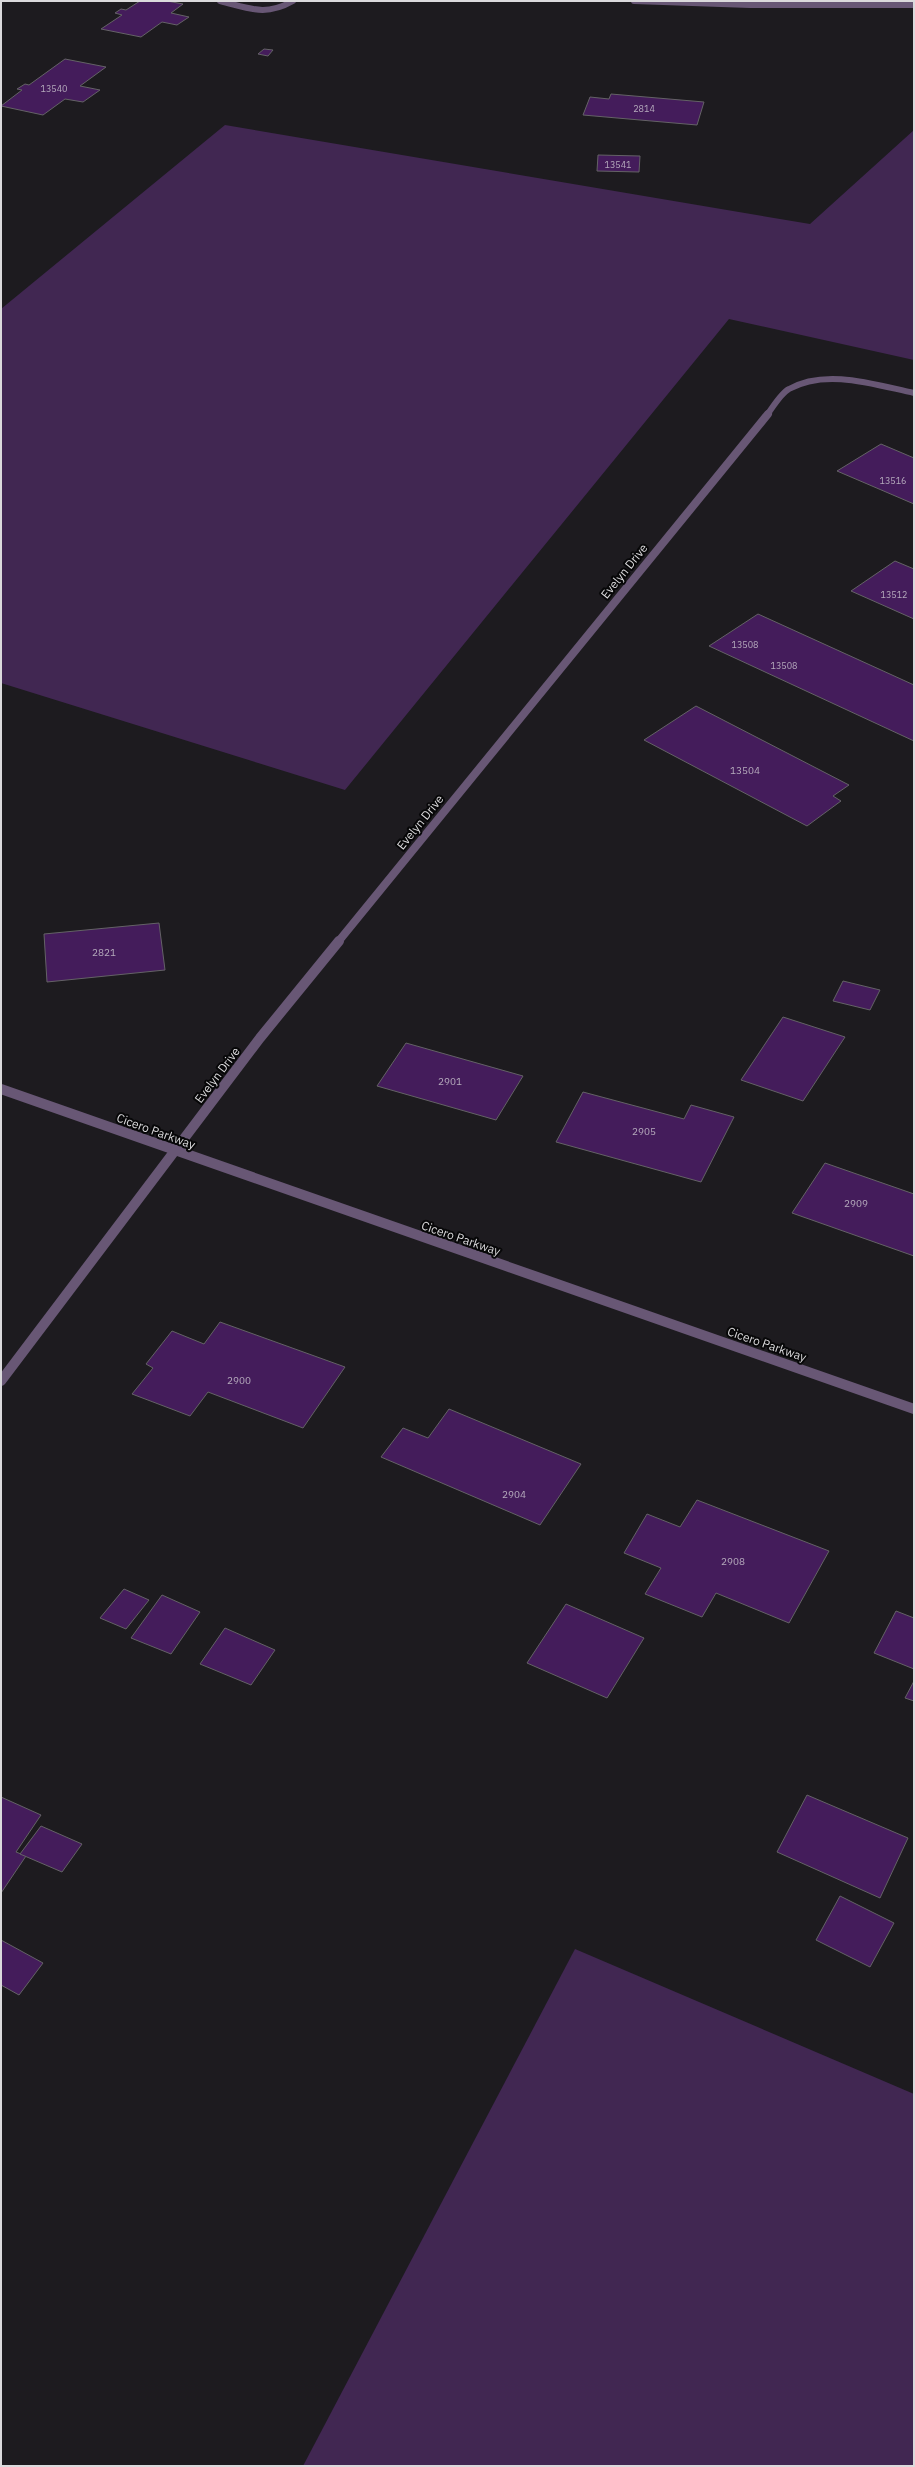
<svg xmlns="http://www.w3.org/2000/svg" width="915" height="2467" viewBox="0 0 915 2467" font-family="'IBM Plex Sans',sans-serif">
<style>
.green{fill:#412752}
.building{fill:#441c5b;stroke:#646266}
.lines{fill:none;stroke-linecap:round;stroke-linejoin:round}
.service{stroke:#685775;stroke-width:6}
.minor-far2{stroke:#685775;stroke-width:6}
.minor-far1{stroke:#685775;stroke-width:8}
.minor{stroke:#685775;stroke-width:10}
.labels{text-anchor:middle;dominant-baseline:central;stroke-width:4;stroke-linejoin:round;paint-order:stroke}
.far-number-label{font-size:9px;fill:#b5aabc}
.number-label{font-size:10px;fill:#b5aabc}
.street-label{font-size:12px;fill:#dbdadc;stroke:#070708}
</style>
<rect width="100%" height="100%" fill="#1d1b1f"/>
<g class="green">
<path d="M 225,125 L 810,224 L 914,130 L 914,360 L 729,319 L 345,790 L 1,683 L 1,309 Z"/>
<path d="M 575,1949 L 914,2094 L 914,2466 L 303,2466 Z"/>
</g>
<g class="building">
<path d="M 140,1 L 167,1 L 183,4 L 171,13 L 189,17 L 177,25 L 162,22 L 141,37 L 101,29 L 122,15 L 115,13 L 121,9 L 126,10 Z"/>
<path d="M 264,49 L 273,50 L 268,56 L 258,54 Z"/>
<path d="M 65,59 L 106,67 L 80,86 L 100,90 L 83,102 L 65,99 L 43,115 L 1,106 L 22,90 L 17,89 L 25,84 L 29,85 Z"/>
<path d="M 611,94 L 704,102 L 697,125 L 583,115 L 590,97 L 609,99 Z"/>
<path d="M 598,155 L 640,156 L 639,172 L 597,171 Z"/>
<path d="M 881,444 L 914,458 L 914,504 L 837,471 Z"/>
<path d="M 895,561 L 914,569 L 914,619 L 851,591 Z"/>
<path d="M 758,614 L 914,685 L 914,741 L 709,646 Z"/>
<path d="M 696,706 L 849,785 L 833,796 L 841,801 L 807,826 L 644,740 Z"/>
<path d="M 159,923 L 165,970 L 47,982 L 44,934 Z"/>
<path d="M 843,981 L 880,990 L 870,1010 L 833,1001 Z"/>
<path d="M 783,1017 L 845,1037 L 803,1101 L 741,1080 Z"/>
<path d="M 406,1043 L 523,1076 L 496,1120 L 377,1086 Z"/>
<path d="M 583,1092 L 684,1119 L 691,1105 L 734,1117 L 701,1182 L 556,1142 Z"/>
<path d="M 825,1163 L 914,1194 L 914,1256 L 792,1213 Z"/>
<path d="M 220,1322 L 345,1367 L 303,1428 L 208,1392 L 190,1416 L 132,1394 L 153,1368 L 146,1364 L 172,1331 L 204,1344 Z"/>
<path d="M 449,1409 L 581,1464 L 540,1525 L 381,1457 L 403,1428 L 428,1438 Z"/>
<path d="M 697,1500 L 829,1551 L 789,1623 L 716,1593 L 702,1617 L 645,1594 L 661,1568 L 624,1553 L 647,1514 L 680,1527 Z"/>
<path d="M 124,1589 L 149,1600 L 126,1629 L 100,1618 Z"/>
<path d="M 162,1595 L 200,1612 L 171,1654 L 131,1638 Z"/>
<path d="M 566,1604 L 644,1638 L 607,1698 L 527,1663 Z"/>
<path d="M 896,1611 L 914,1618 L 914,1669 L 874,1653 Z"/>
<path d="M 225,1628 L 275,1650 L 251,1685 L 200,1664 Z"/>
<path d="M 914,1681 L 914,1701 L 905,1698 Z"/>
<path d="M 807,1795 L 908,1838 L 880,1898 L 777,1852 Z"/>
<path d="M 1,1797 L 41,1815 L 16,1852 L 26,1856 L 1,1893 Z"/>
<path d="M 41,1826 L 82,1844 L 62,1872 L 20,1854 Z"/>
<path d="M 840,1896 L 894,1923 L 870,1967 L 816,1940 Z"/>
<path d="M 1,1940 L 43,1963 L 19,1995 L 1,1985 Z"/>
</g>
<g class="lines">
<path class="service" d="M 220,1 C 249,8 265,17 293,1"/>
<g class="minor-far2">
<path d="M 634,1 L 750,5 L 914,5"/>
<path d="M 767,415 C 773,407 781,393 789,389 C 826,368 876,385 914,393"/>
</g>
<path class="minor-far1" d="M 338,942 L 768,414"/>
<g class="minor">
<path d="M 1,1089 L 914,1409"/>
<path d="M 1,1381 L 260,1038 L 339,941"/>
</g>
</g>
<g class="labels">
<g class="far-number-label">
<text x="54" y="88">13540</text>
<text x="644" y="108">2814</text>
<text x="618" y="164">13541</text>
<text x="893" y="480">13516</text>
<text x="894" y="594">13512</text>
<text x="745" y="644">13508</text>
<text x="784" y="665">13508</text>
</g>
<g class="number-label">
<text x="745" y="770">13504</text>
<text x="104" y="952">2821</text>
<text x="450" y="1081">2901</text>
<text x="644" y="1131">2905</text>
<text x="856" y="1203">2909</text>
<text x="239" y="1380">2900</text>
<text x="514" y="1494">2904</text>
<text x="733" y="1561">2908</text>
</g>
<g class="street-label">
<text transform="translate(624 571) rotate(-51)">Evelyn Drive</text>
<text transform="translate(420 822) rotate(-51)">Evelyn Drive</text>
<text transform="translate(217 1075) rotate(-53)">Evelyn Drive</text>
<text transform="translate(156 1131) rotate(20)">Cicero Parkway</text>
<text transform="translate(461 1238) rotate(19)">Cicero Parkway</text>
<text transform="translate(767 1344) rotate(19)">Cicero Parkway</text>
</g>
</g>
<rect width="915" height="2467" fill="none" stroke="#dbdadc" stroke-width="4"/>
</svg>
